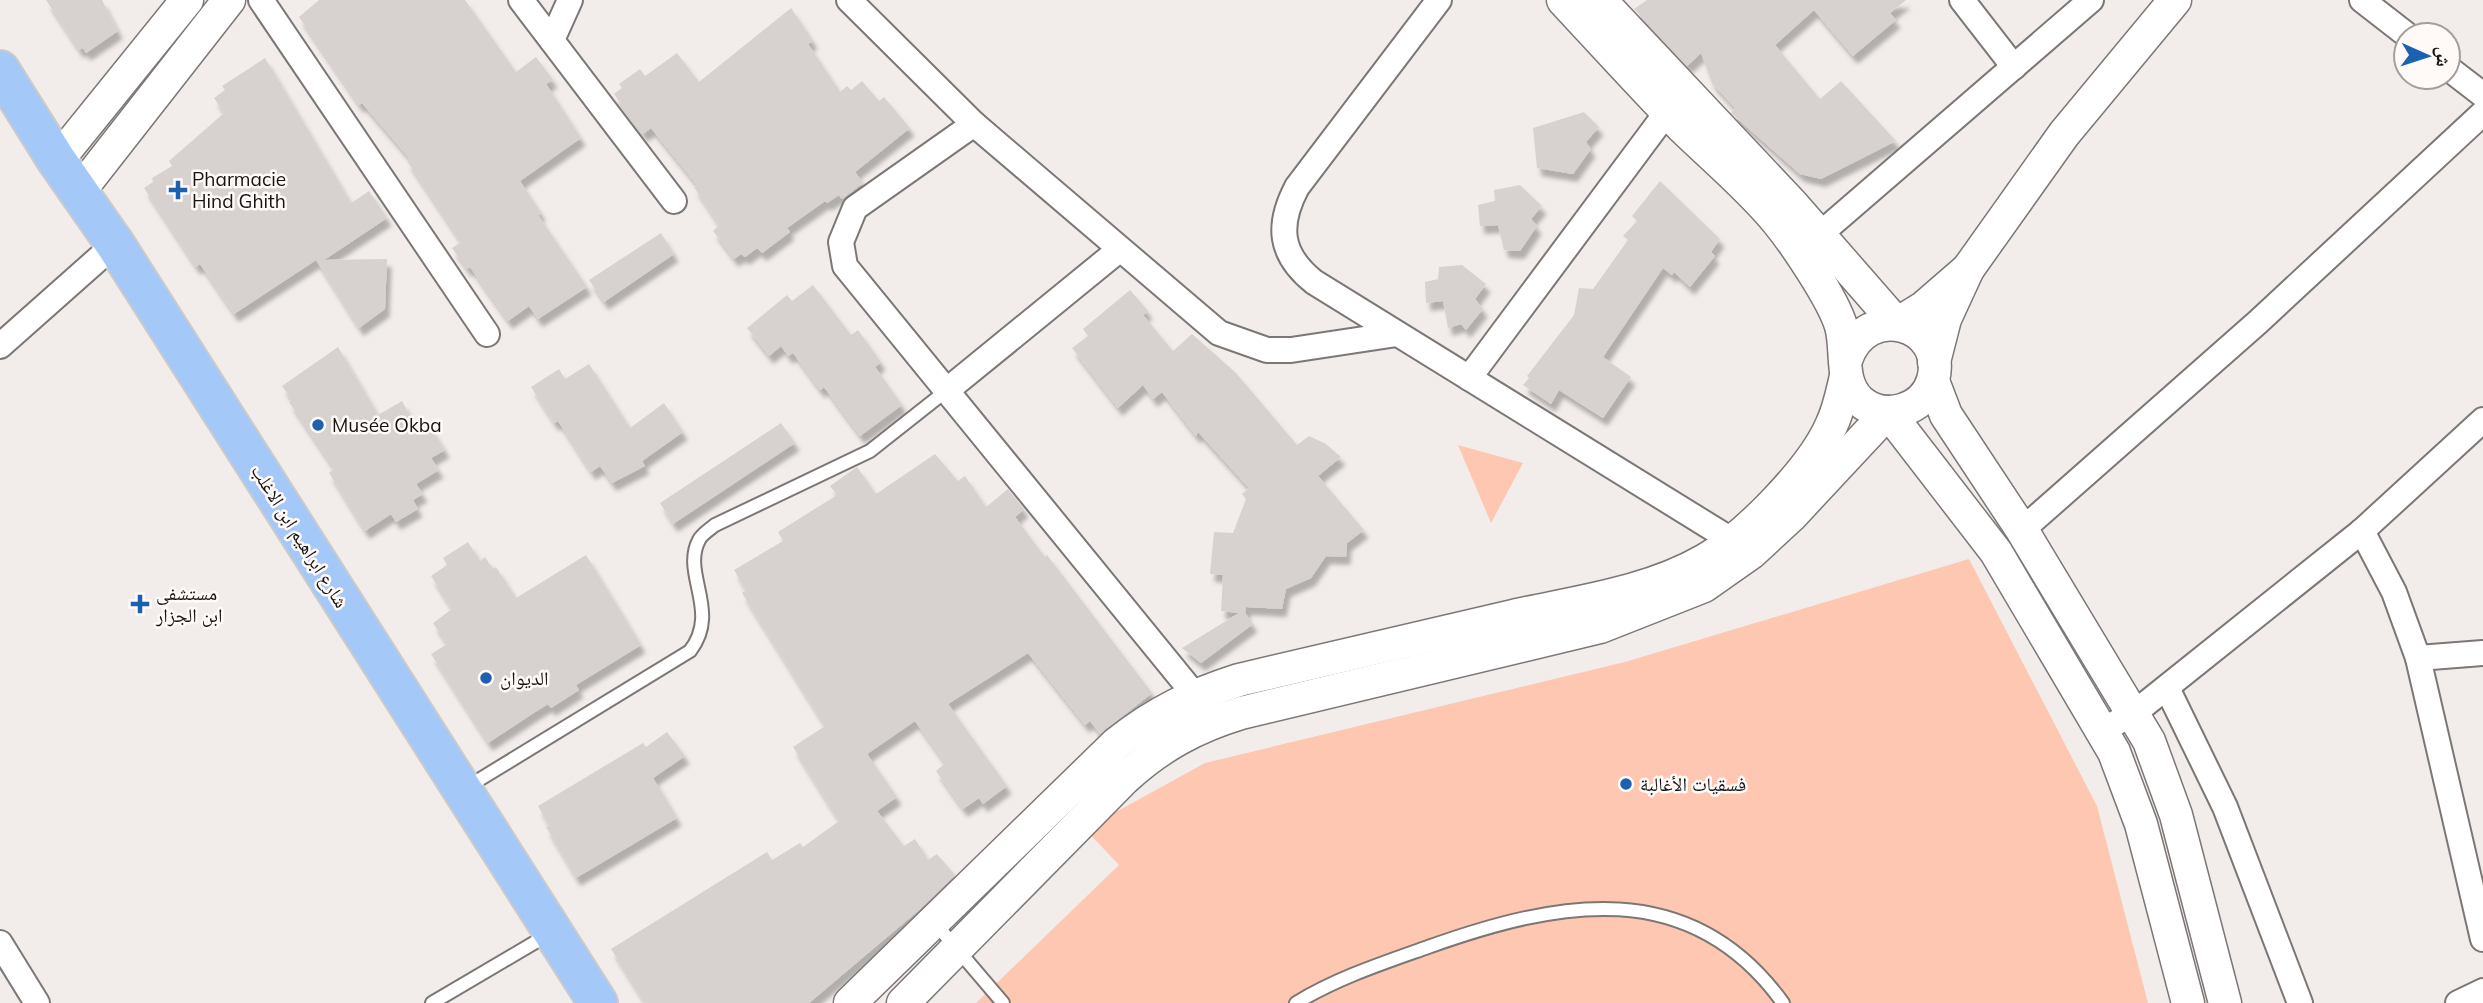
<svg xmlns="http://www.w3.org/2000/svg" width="2483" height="1003" viewBox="0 0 2483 1003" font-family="Mulish,'Noto Naskh Arabic',sans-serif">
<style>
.green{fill:#fec7b1}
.building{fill:#d7d2d0;filter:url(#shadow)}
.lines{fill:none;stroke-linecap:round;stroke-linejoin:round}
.service-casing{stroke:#7c7775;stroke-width:16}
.minor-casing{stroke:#7c7775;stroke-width:28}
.tertiary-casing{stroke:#7c7775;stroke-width:35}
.primary-casing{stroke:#cccbcb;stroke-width:42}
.service{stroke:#fff;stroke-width:12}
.minor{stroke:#fff;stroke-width:24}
.tertiary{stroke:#fff;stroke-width:32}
.primary{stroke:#a4c8f8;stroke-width:38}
.poi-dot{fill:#1c60b0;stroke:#fffaf8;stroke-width:2.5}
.labels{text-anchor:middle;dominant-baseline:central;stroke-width:5;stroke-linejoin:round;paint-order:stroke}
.poi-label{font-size:19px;fill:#161414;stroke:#fffaf8;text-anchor:start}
.street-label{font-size:19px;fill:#161414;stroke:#fffaf8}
</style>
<defs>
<filter id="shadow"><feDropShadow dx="4.5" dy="8" stdDeviation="2" flood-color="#0004"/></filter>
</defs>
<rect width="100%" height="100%" fill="#f2edeb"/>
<g class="green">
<path d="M 1458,445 L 1523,463 L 1491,523 Z"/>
<path d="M 1969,559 L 2097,806 L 2148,1003 L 976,1003 L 1119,865 L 1085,829 L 1205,763 L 1625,662 Z"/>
</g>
<g class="building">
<path d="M 46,0 L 102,0 L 118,31 L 86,53 L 83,48 L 79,50 Z"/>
<path d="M 319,0 L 465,0 L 516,72 L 536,57 L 553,80 L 546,84 L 581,138 L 520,181 L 541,213 L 538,215 L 587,287 L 538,319 L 529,306 L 508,321 L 470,267 L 467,269 L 452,248 L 461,242 L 407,161 L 410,159 L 362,103 L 359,105 L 299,17 Z"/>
<path d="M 1647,0 L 1906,0 L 1890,13 L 1896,20 L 1853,56 L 1814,10 L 1775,45 L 1820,99 L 1841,81 L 1896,141 L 1821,179 L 1800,174 L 1731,113 L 1735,108 L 1712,83 L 1701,53 L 1687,66 L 1634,9 Z"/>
<path d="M 791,8 L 813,41 L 808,44 L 840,92 L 847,86 L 851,90 L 862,81 L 879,101 L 884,97 L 910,128 L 855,172 L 863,183 L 842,199 L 839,195 L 827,203 L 825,201 L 787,228 L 790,232 L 762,253 L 757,248 L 745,257 L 741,254 L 734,259 L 713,231 L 719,225 L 694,187 L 697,185 L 651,128 L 643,134 L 614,94 L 622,88 L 619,84 L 640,69 L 645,76 L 677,53 L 699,82 Z"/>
<path d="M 265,58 L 351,203 L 369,191 L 387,218 L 324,260 L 387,259 L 385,309 L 359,328 L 316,260 L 234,314 L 200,264 L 196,267 L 144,188 L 153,182 L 152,178 L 172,166 L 169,161 L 224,113 L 214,98 L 225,90 L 222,86 Z"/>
<path d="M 1584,112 L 1599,127 L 1586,142 L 1591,149 L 1573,174 L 1537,168 L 1533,128 Z"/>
<path d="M 1660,181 L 1720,239 L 1711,252 L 1715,256 L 1690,287 L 1674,272 L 1672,275 L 1663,268 L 1603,357 L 1631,377 L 1603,418 L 1559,390 L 1551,404 L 1523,385 L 1529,378 L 1527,376 L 1574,315 L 1579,288 L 1593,289 L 1628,240 L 1623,236 L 1637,221 L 1632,216 Z"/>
<path d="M 1520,185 L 1542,206 L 1531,219 L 1537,226 L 1520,251 L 1504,250 L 1498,225 L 1480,226 L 1478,205 L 1495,201 L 1494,190 Z"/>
<path d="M 661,233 L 674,254 L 604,302 L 589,280 Z"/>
<path d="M 1462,265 L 1486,284 L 1475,299 L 1483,309 L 1466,330 L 1461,324 L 1448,328 L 1443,301 L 1426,303 L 1425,282 L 1438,279 L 1439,267 Z"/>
<path d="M 813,285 L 851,335 L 858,330 L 881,362 L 875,367 L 902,405 L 860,436 L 824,387 L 820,390 L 793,353 L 788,356 L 781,346 L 769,356 L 747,328 L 787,295 L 792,301 Z"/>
<path d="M 1130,290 L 1148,311 L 1143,315 L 1173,351 L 1192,334 L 1235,372 L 1297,445 L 1309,436 L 1326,444 L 1341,457 L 1318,476 L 1364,530 L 1347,543 L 1346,557 L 1326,556 L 1311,578 L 1286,589 L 1282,609 L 1246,607 L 1245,613 L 1253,624 L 1201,663 L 1182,648 L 1239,613 L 1221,611 L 1223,575 L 1210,574 L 1214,532 L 1233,533 L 1246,499 L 1242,494 L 1249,488 L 1198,432 L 1196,436 L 1162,392 L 1153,399 L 1143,385 L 1118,408 L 1072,348 L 1088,336 L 1083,329 Z"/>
<path d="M 338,347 L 378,415 L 402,401 L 415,426 L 419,423 L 423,431 L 430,426 L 445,450 L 431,458 L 439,470 L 416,484 L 423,494 L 413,500 L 418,509 L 396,522 L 391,514 L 365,531 L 329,473 L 334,469 L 289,402 L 292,400 L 282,386 Z"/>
<path d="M 589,364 L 630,428 L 664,403 L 683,432 L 642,461 L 645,466 L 612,483 L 600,466 L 591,472 L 558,421 L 554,423 L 531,387 L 559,369 L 565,379 Z"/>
<path d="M 781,423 L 795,443 L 673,524 L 660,503 Z"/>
<path d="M 935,454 L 958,481 L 965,476 L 986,507 L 1008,489 L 1024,509 L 1015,517 L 1045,557 L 1047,555 L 1152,693 L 1100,734 L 1090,721 L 1085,725 L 1028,653 L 948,704 L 1007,786 L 983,804 L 979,798 L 963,809 L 936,771 L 945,763 L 915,721 L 867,754 L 897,797 L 877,811 L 904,846 L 915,839 L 928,860 L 937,854 L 955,875 L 919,910 L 809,1003 L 645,1003 L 611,949 L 767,852 L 772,860 L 800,843 L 803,847 L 839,821 L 793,747 L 825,726 L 742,593 L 746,590 L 734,570 L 783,541 L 778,532 L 837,495 L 830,486 L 857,467 L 876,494 Z"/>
<path d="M 468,542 L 480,561 L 485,557 L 493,569 L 496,567 L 516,598 L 586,555 L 641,645 L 576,685 L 579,690 L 551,708 L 548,704 L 535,712 L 488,743 L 431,654 L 447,644 L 433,623 L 452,609 L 431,576 L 447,565 L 443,558 Z"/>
<path d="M 667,732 L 685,756 L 653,778 L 677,818 L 576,878 L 546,827 L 549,826 L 538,806 L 643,743 L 646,747 Z"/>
</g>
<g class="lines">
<g class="service-casing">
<g id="service">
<path d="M 464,789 L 690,651 C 721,611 681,574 699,540 C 701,535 710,529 715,525 L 870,451 L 946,391"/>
<path d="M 934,922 L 1003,1003"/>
<path d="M 432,1003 L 549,934"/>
<path d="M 1296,1003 C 1337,978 1383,963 1428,947 C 1557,901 1690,874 1783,1003"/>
</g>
</g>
<g class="minor-casing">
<g id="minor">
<path d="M 261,0 L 487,334"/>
<path d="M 521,0 L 674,201"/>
<path d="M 849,0 L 974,124 L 1219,333 L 1267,350 L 1291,350 L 1397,334"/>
<path d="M 1439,0 L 1297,187 C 1277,225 1279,254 1314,282 L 1733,541"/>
<path d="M 1962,0 L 2014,67"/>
<path d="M 2362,0 L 2407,35"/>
<path d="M 552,40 L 570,0"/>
<path d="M 2448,68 L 2483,95"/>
<path d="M 974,124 L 855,208 L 841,242 L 845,266 L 1194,694 L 1201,710"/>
<path d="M 1819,235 L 2091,0"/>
<path d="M 0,346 L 115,244"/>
<path d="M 1469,378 L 1667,112"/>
<path d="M 946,391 L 1119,250"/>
<path d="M 2022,530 L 2258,322 L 2483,113"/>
<path d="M 2362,531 L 2394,592 L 2418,658 L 2483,939"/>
<path d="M 2418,658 L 2483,653"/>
<path d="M 2167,688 L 2225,807 L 2300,1003"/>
<path d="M 2102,730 L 2133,714 L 2362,531 L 2483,420"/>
<path d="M 0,943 L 37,1003"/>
<path d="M 2458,1003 L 2483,991"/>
</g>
</g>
<g class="tertiary-casing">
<g id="tertiary">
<path d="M 1563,0 C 1603,43 1642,86 1683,128 C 1714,158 1750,188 1777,221 C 1795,243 1833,299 1841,326 C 1848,351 1839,382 1860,401 C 1884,422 1924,411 1933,380 C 1948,324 1866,299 1846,360"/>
<path d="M 1600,0 L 1793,205 L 1897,324 L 1923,308 L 1968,269"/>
<path d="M 57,161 L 187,0"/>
<path d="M 78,193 L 229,0"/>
<path d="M 1934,362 L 1945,319 L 1968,269 L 2064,134 L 2175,0"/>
<path d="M 1933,381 L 1946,415 L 2022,530 L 2149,741 L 2176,815 L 2225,1003"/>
<path d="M 850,1003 L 1117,743 C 1158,711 1190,696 1239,680 C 1330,659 1421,637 1513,616 C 1576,602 1648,593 1705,560 C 1746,537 1812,469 1831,426 C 1839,410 1842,393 1846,376"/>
<path d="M 903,1003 L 1124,779 C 1160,746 1195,727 1241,713 L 1600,627 L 1704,586 L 1751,553 L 1791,516 L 1888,412 L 1996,552 L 2114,752 L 2141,824 L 2188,1003"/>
</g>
</g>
<g class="primary-casing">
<path id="primary" d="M 0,70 L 57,161 L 115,244 L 598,1003"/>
</g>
<use href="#service" class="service"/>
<use href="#minor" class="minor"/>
<use href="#tertiary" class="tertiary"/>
<use href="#primary" class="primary"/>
</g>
<g class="poi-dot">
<path d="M174.5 179.5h7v7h7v7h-7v7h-7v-7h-7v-7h7z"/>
<circle cx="318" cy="425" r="7"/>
<path d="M136.5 593.5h7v7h7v7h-7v7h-7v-7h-7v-7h7z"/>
<circle cx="486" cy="678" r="7"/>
<circle cx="1626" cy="784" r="7"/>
</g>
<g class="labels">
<g class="poi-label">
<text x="192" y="179">Pharmacie<tspan x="192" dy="22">Hind Ghith</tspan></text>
<text x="332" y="425">Musée Okba</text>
<text x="156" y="593">مستشفى<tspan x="156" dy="22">ابن الجزار</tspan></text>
<text x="500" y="678">الديوان</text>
<text x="1640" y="784">فسقيات الأغالبة</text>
</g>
<g class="street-label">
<text transform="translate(300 536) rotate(58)">شارع ابراهيم ابن الاغلب</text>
</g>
</g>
<g transform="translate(2427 56) rotate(93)"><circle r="33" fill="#fffaf8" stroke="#a29e9d" stroke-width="2"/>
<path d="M0-5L12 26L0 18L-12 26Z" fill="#1c60b0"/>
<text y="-10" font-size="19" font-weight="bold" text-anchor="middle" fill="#161414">ش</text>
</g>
</svg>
